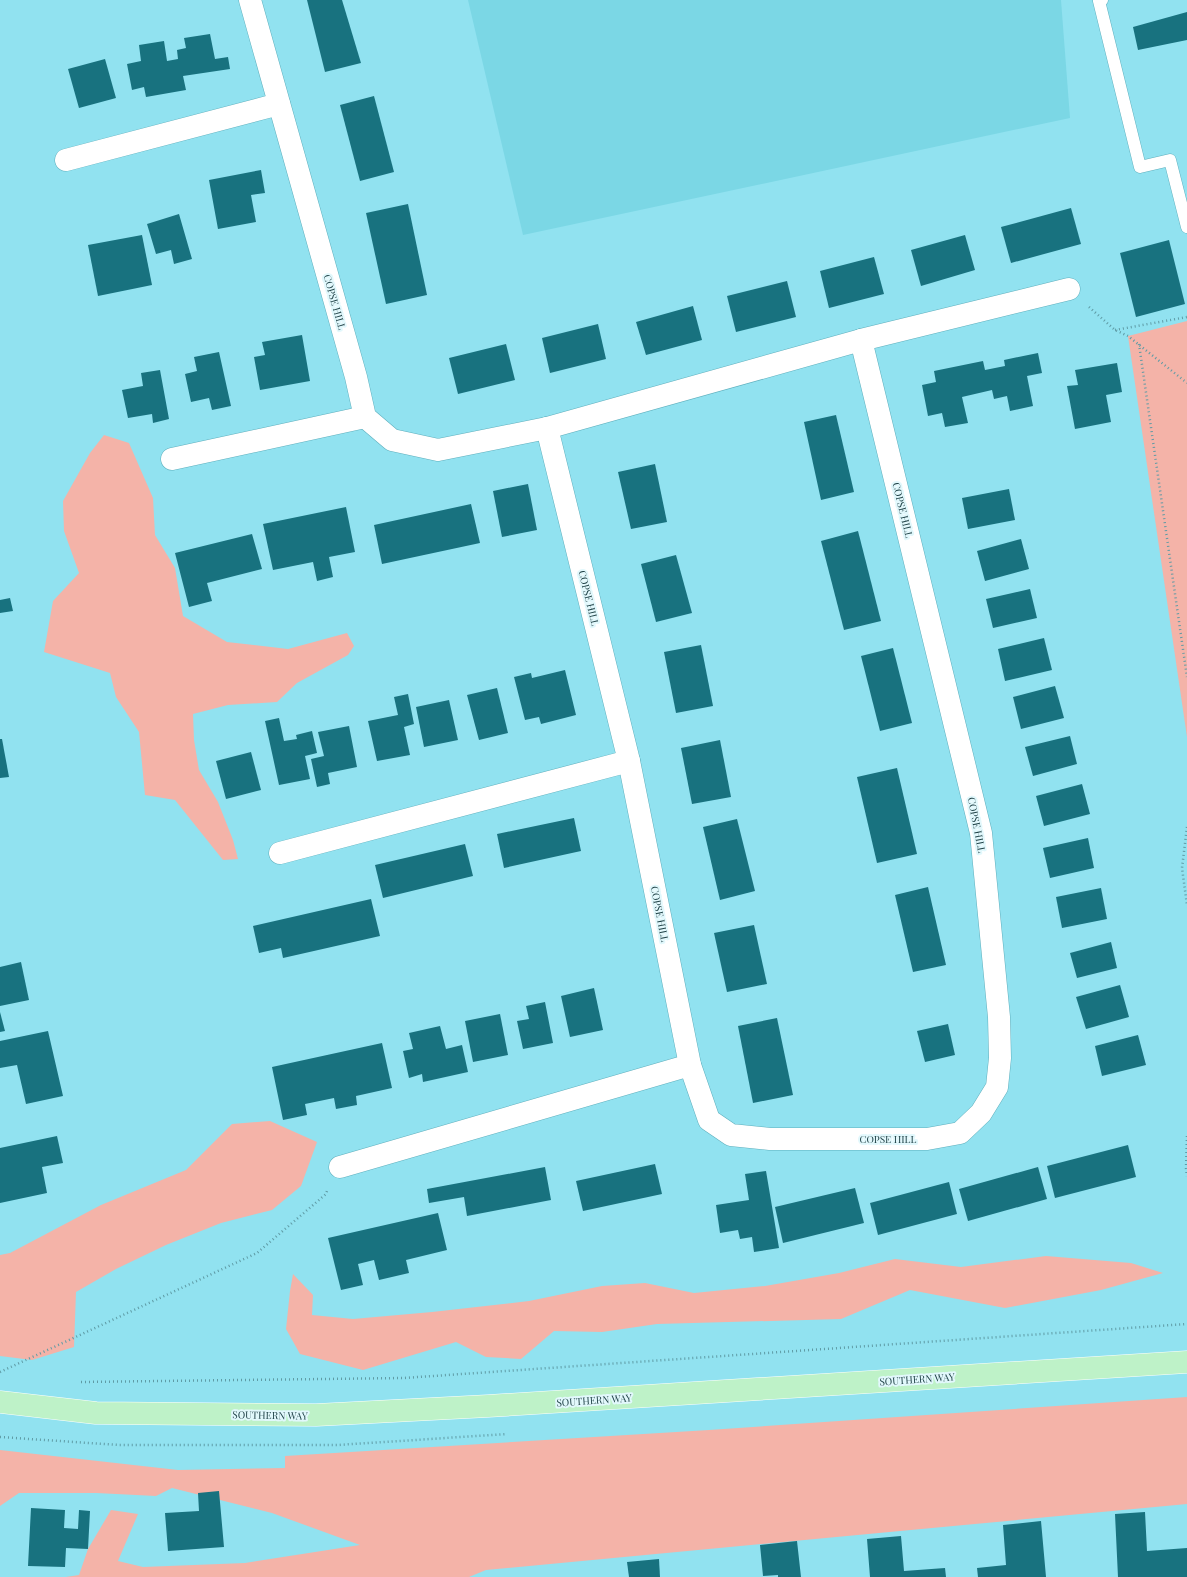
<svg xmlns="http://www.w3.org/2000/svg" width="1187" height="1577" viewBox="0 0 1187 1577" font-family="'Playfair Display',serif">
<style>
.built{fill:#7bd7e5}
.green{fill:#f4b3a8}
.building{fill:#18727f}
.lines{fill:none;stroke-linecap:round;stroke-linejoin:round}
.lane-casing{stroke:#5fafbd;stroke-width:13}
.street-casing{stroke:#5fafbd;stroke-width:23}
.primary-casing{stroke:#fff;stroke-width:23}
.path{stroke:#5f9ba5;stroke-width:2.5;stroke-dasharray:1 3;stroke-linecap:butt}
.lane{stroke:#fff;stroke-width:12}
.street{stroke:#fff;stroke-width:22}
.primary{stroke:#bef2c8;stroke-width:22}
.labels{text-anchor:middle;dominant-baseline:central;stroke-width:4;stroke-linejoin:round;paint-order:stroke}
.street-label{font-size:10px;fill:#214348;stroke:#e2f8fc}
</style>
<rect width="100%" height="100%" fill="#91e2f0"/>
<path class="built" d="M 468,0 L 1061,0 L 1070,118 L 523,235 Z"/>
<g class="green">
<path d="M 1187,321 L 1187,737 L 1128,336 Z"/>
<path d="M 104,435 L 129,443 L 153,498 L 155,535 L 175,568 L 183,616 L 227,642 L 288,649 L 347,633 L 354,646 L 348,655 L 297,683 L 277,702 L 228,705 L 193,714 L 194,740 L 199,770 L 218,802 L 233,840 L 238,859 L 223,860 L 175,800 L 145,795 L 139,732 L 116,697 L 110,673 L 44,652 L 53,601 L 79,573 L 64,531 L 63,501 L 90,453 Z"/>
<path d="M 270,1121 L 317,1142 L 301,1186 L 272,1210 L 221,1223 L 166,1245 L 116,1269 L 76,1292 L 74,1347 L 32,1360 L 0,1356 L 0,1255 L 10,1253 L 101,1205 L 186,1170 L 232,1124 Z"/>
<path d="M 1046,1256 L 1131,1263 L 1163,1273 L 1101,1290 L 1005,1308 L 910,1290 L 841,1319 L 657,1324 L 602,1332 L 554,1331 L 521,1359 L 486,1357 L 456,1342 L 363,1370 L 300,1354 L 286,1329 L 290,1291 L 293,1274 L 313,1295 L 312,1315 L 353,1319 L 432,1312 L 529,1301 L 602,1286 L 645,1283 L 694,1293 L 765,1286 L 839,1273 L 895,1259 L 961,1267 Z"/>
<path d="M 1187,1397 L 1187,1504 L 486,1570 L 469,1577 L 66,1577 L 79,1575 L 88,1549 L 111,1510 L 138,1514 L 118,1561 L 143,1567 L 245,1563 L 360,1545 L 272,1513 L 172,1488 L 156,1496 L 96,1493 L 19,1493 L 0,1506 L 0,1450 L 178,1470 L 285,1468 L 285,1456 L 709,1430 Z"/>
</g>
<g class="building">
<path d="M 307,0 L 342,0 L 361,63 L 325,72 Z"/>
<path d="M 1187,12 L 1187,40 L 1138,50 L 1133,27 Z"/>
<path d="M 210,34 L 215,59 L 228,57 L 230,69 L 183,76 L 186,90 L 146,97 L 144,87 L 132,90 L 127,64 L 141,61 L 139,45 L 164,41 L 167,61 L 178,59 L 177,50 L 186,48 L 184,38 Z"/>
<path d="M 105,59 L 116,98 L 79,108 L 68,69 Z"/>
<path d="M 374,96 L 394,172 L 360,181 L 340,105 Z"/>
<path d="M 261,170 L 265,193 L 251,195 L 256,222 L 218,229 L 209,180 Z"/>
<path d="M 408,204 L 427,295 L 386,304 L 366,213 Z"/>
<path d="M 1071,208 L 1081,244 L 1011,263 L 1001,227 Z"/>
<path d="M 179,214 L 192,259 L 174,264 L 171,250 L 156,254 L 147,224 Z"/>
<path d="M 142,235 L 152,285 L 98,296 L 88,245 Z"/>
<path d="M 965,235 L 975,270 L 921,286 L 911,250 Z"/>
<path d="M 1169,240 L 1185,304 L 1136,317 L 1120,253 Z"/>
<path d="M 874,257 L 884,294 L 829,308 L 820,271 Z"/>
<path d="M 787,281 L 796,317 L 736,332 L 727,296 Z"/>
<path d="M 693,306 L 702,340 L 646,355 L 636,322 Z"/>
<path d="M 598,324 L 606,359 L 550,373 L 542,338 Z"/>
<path d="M 302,335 L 310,381 L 260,390 L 254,357 L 265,355 L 262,342 Z"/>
<path d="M 506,344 L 515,380 L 458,394 L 449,358 Z"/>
<path d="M 219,352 L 231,406 L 212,410 L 209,398 L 191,402 L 185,374 L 197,371 L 194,357 Z"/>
<path d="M 1038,353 L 1042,373 L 1027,376 L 1033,406 L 1010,411 L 1007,396 L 994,399 L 992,390 L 962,397 L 968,423 L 945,427 L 942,413 L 928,416 L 922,385 L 936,382 L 934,371 L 983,361 L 985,370 L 1005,366 L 1004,360 Z"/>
<path d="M 1117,363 L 1122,392 L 1106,395 L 1111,422 L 1075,429 L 1067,386 L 1078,385 L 1075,370 Z"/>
<path d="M 160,370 L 169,419 L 153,423 L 152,414 L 128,418 L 122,390 L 143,386 L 141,373 Z"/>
<path d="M 836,415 L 854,492 L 821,500 L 804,422 Z"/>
<path d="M 655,464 L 667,522 L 631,529 L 618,472 Z"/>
<path d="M 528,484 L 537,530 L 502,537 L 493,491 Z"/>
<path d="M 1009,489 L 1015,520 L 968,529 L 962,498 Z"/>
<path d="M 471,504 L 480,543 L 382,564 L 374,525 Z"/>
<path d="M 346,507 L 355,552 L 329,557 L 333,577 L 317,581 L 313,562 L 273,570 L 263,524 Z"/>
<path d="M 858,531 L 881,621 L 844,630 L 821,541 Z"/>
<path d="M 252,534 L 262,569 L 207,583 L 212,601 L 189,607 L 175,553 Z"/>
<path d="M 1021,539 L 1029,569 L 985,581 L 977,551 Z"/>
<path d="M 676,555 L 692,613 L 656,622 L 641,564 Z"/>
<path d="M 1030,589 L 1037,618 L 993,628 L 986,599 Z"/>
<path d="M 10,598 L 13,611 L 0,613 L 0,600 Z"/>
<path d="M 1044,638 L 1052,670 L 1005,681 L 998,649 Z"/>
<path d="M 701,645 L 713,706 L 676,713 L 664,652 Z"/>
<path d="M 893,648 L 912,723 L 880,731 L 861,656 Z"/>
<path d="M 565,670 L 576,715 L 541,724 L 539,717 L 525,720 L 514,677 L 531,673 L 532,678 Z"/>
<path d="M 1055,686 L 1064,718 L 1021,729 L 1013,697 Z"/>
<path d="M 497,688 L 508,733 L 479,740 L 467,695 Z"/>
<path d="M 408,694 L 414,724 L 404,727 L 410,755 L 377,761 L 368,721 L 398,715 L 394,697 Z"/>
<path d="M 449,700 L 458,740 L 424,747 L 416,707 Z"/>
<path d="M 279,718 L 284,741 L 297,739 L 296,735 L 312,731 L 317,753 L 305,756 L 310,779 L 279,785 L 265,721 Z"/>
<path d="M 349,726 L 357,767 L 328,773 L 330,784 L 317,787 L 311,759 L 324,756 L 318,732 Z"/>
<path d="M 1070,736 L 1077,764 L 1033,776 L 1025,747 Z"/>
<path d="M 0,739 L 2,739 L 9,777 L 0,778 Z"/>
<path d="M 720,740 L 731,797 L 692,804 L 681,748 Z"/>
<path d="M 251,752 L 261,790 L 226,799 L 216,761 Z"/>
<path d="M 897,768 L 917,854 L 877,863 L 857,777 Z"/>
<path d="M 1082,784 L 1090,814 L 1044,826 L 1036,796 Z"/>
<path d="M 574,818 L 581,851 L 504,868 L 497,834 Z"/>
<path d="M 737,819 L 755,891 L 720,900 L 703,827 Z"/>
<path d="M 1088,838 L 1094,868 L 1050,878 L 1043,848 Z"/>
<path d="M 465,844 L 473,876 L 383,898 L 375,865 Z"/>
<path d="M 928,887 L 946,965 L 913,972 L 895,895 Z"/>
<path d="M 1101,888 L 1107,919 L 1062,928 L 1056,897 Z"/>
<path d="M 371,899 L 380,936 L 283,958 L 281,948 L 259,953 L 253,926 Z"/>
<path d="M 754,925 L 767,984 L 727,992 L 714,933 Z"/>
<path d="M 1111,942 L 1117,968 L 1077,978 L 1070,953 Z"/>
<path d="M 21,962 L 29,1000 L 0,1006 L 0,967 Z"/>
<path d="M 1120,985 L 1129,1017 L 1086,1029 L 1076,997 Z"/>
<path d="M 594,988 L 603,1030 L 570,1037 L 561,996 Z"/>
<path d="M 545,1002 L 553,1043 L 523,1049 L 517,1021 L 529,1019 L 526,1006 Z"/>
<path d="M 0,1012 L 5,1031 L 0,1032 Z"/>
<path d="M 500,1014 L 508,1055 L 473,1062 L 465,1021 Z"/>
<path d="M 777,1018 L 793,1095 L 753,1103 L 738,1026 Z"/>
<path d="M 948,1024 L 955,1055 L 925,1062 L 917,1031 Z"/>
<path d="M 440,1026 L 446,1049 L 462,1045 L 468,1072 L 423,1082 L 422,1074 L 409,1078 L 403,1051 L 413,1049 L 409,1033 Z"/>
<path d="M 48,1031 L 63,1096 L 26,1104 L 17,1065 L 0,1068 L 0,1041 Z"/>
<path d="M 1138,1035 L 1146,1065 L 1102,1076 L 1095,1046 Z"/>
<path d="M 382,1043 L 392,1088 L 356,1096 L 357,1105 L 336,1109 L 334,1098 L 305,1104 L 307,1115 L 283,1120 L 272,1067 Z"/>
<path d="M 57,1136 L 63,1163 L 42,1167 L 47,1193 L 0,1203 L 0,1148 Z"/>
<path d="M 1128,1145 L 1136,1177 L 1055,1198 L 1047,1166 Z"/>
<path d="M 655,1164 L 662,1194 L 583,1211 L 576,1181 Z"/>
<path d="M 545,1167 L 551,1200 L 467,1216 L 464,1197 L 429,1203 L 427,1189 Z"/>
<path d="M 1038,1167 L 1047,1199 L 968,1221 L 959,1189 Z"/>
<path d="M 766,1171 L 779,1248 L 754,1252 L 752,1237 L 740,1239 L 738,1230 L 720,1233 L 716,1205 L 749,1200 L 745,1174 Z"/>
<path d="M 949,1182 L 957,1214 L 878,1235 L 870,1203 Z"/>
<path d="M 855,1188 L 864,1223 L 783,1243 L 775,1207 Z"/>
<path d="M 438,1213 L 447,1250 L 406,1260 L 409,1273 L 379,1280 L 374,1260 L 358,1264 L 363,1285 L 341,1290 L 328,1238 Z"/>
<path d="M 219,1491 L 224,1547 L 168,1551 L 165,1513 L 199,1511 L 198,1493 Z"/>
<path d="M 31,1508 L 65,1510 L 64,1528 L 78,1529 L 79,1510 L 90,1511 L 88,1549 L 66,1548 L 65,1567 L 28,1566 Z"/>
<path d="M 1145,1512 L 1147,1551 L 1187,1548 L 1187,1577 L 1118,1577 L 1115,1514 Z"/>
<path d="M 1041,1521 L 1046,1577 L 978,1577 L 977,1568 L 1006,1565 L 1003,1525 Z"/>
<path d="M 901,1536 L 904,1571 L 945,1568 L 946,1577 L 870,1577 L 867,1539 Z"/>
<path d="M 797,1541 L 801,1577 L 778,1577 L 778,1575 L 763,1576 L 760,1545 Z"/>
<path d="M 659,1559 L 660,1577 L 629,1577 L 627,1562 Z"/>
</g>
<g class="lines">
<g class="lane-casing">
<path id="lane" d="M 1102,0 L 1099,1 L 1140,167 L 1170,160 L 1187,227"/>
</g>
<g class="street-casing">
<g id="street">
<path d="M 250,0 L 356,377 L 365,417 L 392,440 L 438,450 L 547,428 L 861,340 L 1069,289"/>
<path d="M 66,160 L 279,104"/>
<path d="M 547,428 L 629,761 L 690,1065 L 709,1120 L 731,1135 L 770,1139 L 927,1139 L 960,1133 L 981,1113 L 997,1087 L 1000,1058 L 999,1017 L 981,833 L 861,340"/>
<path d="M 172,459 L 365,417"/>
<path d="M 280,853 L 629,761"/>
<path d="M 340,1167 L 690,1065"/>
</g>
</g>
<g class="primary-casing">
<path id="primary" d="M 0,1402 L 96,1413 L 316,1415 L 488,1406 L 1187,1362"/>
</g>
<g class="path">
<path d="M 1089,307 L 1115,330 L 1128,336 L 1187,383"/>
<path d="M 1115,330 L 1187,317"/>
<path d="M 1139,344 L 1187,677"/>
<path d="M 1187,827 L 1182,868 L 1187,905"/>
<path d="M 1187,1136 L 1186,1168 L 1187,1176"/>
<path d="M 0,1372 L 257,1253 L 326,1194 L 327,1191"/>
<path d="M 81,1382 L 404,1378 L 1187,1324"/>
<path d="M 0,1437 L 119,1445 L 338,1445 L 507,1434"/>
</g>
<use href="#lane" class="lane"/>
<use href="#street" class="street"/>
<use href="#primary" class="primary"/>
</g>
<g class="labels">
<g class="street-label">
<text transform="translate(335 302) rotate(74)">COPSE HILL</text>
<text transform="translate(903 510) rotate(76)">COPSE HILL</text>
<text transform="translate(589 598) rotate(76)">COPSE HILL</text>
<text transform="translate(977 825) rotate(79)">COPSE HILL</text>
<text transform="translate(660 914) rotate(79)">COPSE HILL</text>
<text x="888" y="1139">COPSE HILL</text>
<text transform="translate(917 1379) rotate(-4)">SOUTHERN WAY</text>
<text transform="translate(594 1400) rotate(-4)">SOUTHERN WAY</text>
<text transform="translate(270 1415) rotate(1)">SOUTHERN WAY</text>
</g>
</g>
</svg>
